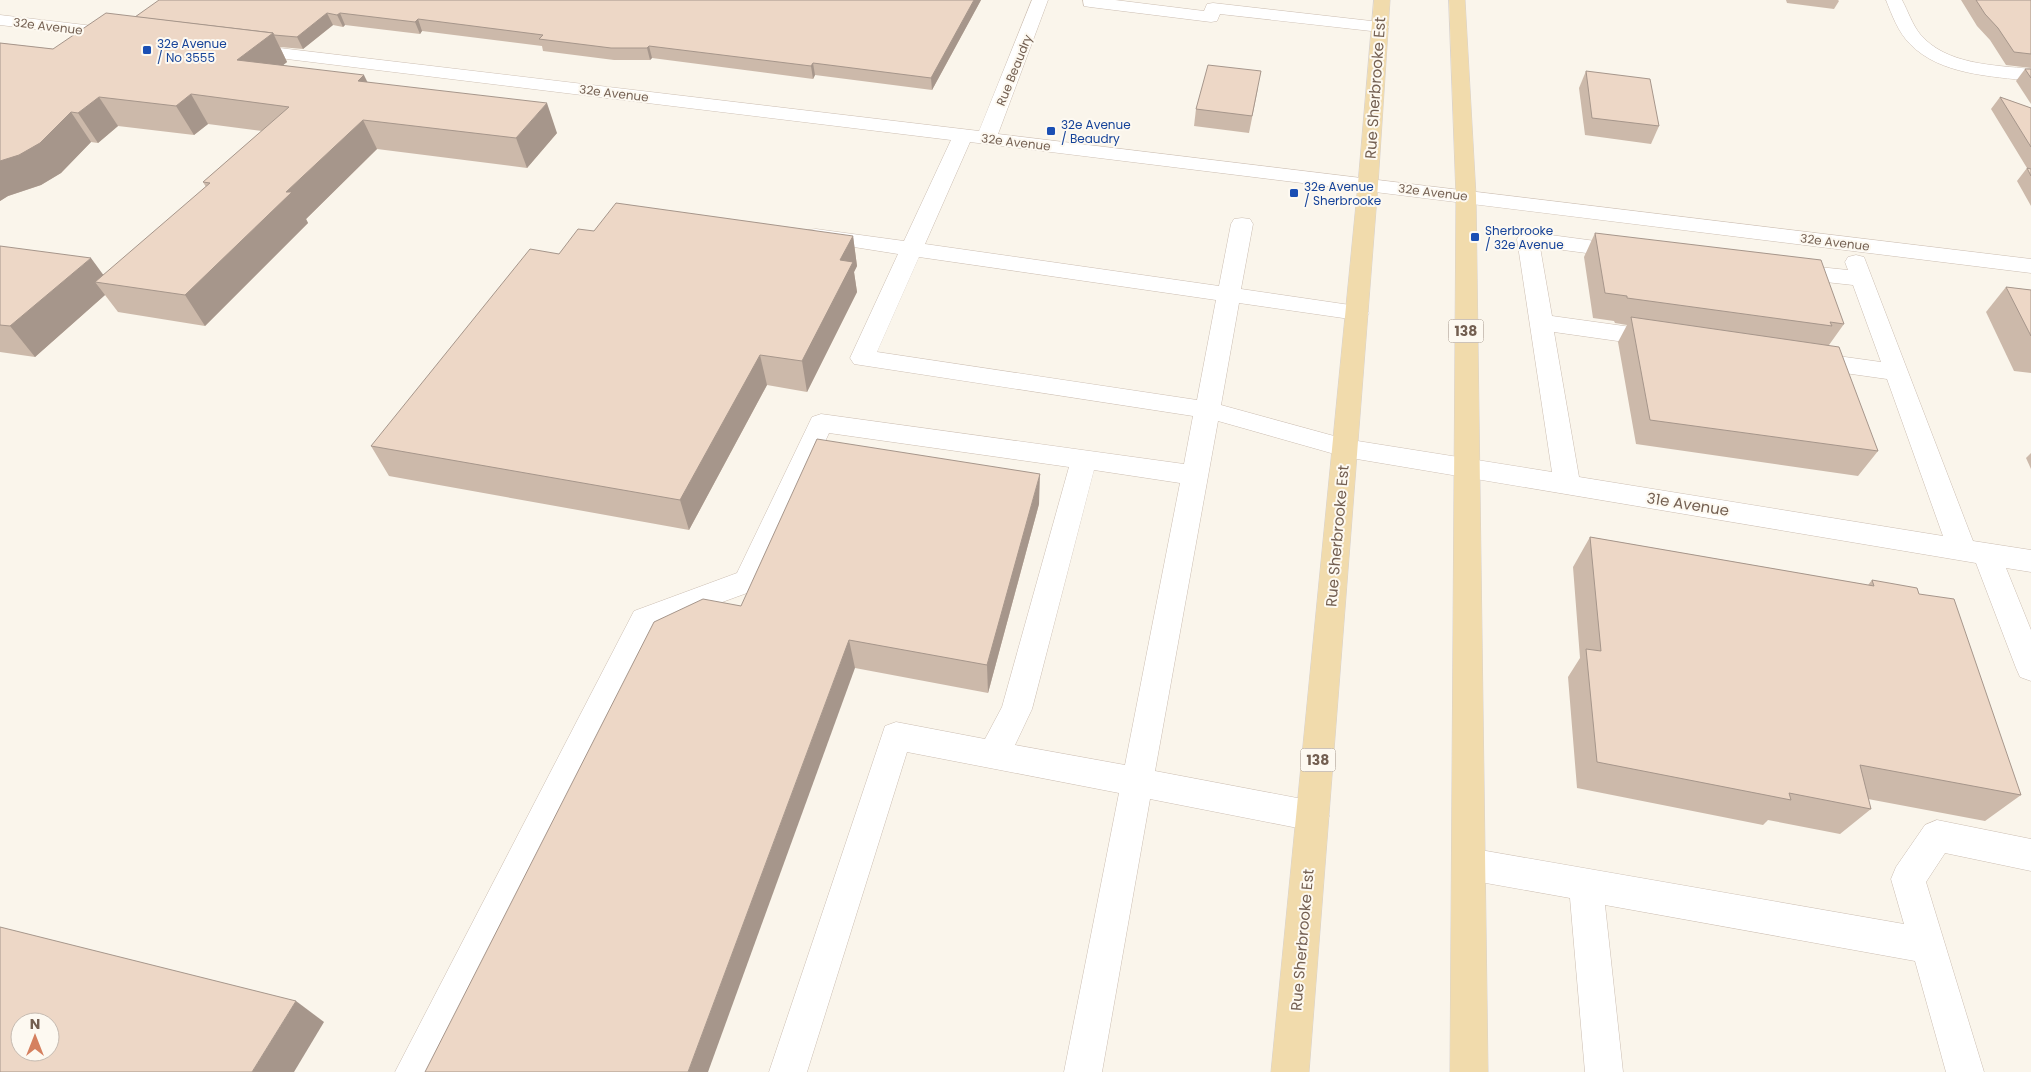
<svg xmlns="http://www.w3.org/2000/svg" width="2031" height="1072" viewBox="0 0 2031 1072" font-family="Poppins,sans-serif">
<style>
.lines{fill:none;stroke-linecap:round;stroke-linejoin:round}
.minor-casing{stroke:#ccbeb2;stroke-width:1}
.major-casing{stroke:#d8d2ce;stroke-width:1}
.minor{fill:#fff;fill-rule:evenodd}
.major{fill:#f1dbac;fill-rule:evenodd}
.wall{fill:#ccb9aa}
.shaded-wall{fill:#a6968b}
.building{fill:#edd7c6;stroke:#a6968b;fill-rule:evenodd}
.transit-dot{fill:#1a4fb4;stroke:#fdf9f1;stroke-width:2}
.labels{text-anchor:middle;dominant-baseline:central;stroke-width:4;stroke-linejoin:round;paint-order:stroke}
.far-street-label{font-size:12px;fill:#735f51;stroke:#fdf9f1}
.far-transit-label{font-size:12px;fill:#164399;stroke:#fdf9f1;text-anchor:start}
.shield{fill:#fdf9f1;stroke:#9c8d81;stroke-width:1}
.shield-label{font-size:14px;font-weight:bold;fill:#735f51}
.street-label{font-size:15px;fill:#735f51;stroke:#fdf9f1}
</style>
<rect width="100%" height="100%" fill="#faf5eb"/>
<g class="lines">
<g class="minor-casing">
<g id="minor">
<path d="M 1032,0 L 1048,0 L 998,134 L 2031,259 L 2031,273 L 970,142 L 925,244 L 1219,286 L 1231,224 L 1234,219 L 1242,218 L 1250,219 L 1253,224 L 1241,289 L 1357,306 L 1365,308 L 1369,313 L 1365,318 L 1357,320 L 1239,303 L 1221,405 L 1345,439 L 1552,472 L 1517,239 L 1520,234 L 1528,232 L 1633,246 L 1636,251 L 1633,256 L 1625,258 L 1540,247 L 1552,316 L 1660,331 L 1668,333 L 1672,339 L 1668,345 L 1660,347 L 1554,332 L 1579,477 L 1943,536 L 1887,379 L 1809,368 L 1800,366 L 1797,360 L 1800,354 L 1809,352 L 1881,362 L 1853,285 L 1789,278 L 1781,276 L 1778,271 L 1781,266 L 1789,264 L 1848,270 L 1845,262 L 1848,257 L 1856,255 L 1864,257 L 1973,541 L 2031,550 L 2031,572 L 2006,568 L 2031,630 L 2031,681 L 2020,677 L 2016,668 L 1976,563 L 1345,457 L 1218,421 L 1155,771 L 1313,801 L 1325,805 L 1329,816 L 1325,827 L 1313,831 L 1150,799 L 1102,1072 L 1064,1072 L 1119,793 L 907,752 L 807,1072 L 769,1072 L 885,726 L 896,722 L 985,739 L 1002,707 L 1069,467 L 829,433 L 758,589 L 654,627 L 434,1072 L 395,1072 L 634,611 L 737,573 L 812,417 L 821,414 L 1184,464 L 1193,416 L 854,364 L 850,358 L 898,254 L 816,241 L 808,240 L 805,235 L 808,230 L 816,229 L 904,241 L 951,140 L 246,54 L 240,53 L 237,49 L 240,45 L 246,44 L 979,131 ZM 919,257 L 1216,300 L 1197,400 L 877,352 ZM 1094,470 L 1180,483 L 1125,765 L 1015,745 L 1032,709 Z"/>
<path d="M 1083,0 L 1115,0 L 1204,11 L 1207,4 L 1213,3 L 1380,22 L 1386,23 L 1389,27 L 1386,31 L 1380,32 L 1220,14 L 1217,21 L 1211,22 L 1090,7 L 1084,6 Z"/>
<path d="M 1886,0 L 1902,0 C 1908,11 1912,24 1920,34 C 1946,65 1994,65 2031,69 L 2031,81 C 1991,76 1940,75 1910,44 C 1898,32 1892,15 1886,0 Z"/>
<path d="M 0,15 L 119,29 L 125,30 L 128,34 L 125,38 L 119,39 L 0,25 Z"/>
<path d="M 1937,820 L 2031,839 L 2031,871 L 1945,853 L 1926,882 L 1984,1072 L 1946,1072 L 1915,961 L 1605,905 L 1623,1072 L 1585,1072 L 1570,898 L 1469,880 L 1457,875 L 1452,864 L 1457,853 L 1469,848 L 1904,924 L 1891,879 L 1896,867 L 1925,825 Z"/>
</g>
</g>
<g class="major-casing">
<g id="major">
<path d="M 1374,0 L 1390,0 L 1378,184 L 1309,1072 L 1271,1072 L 1358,184 Z"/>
<path d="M 1449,0 L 1465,0 L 1476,196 L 1488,1072 L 1450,1072 L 1456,196 Z"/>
</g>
</g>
<use href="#minor" class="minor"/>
<use href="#major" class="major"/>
</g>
<g class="wall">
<path d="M 981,0 L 932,90 L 815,75 L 813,79 L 652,58 L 650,60 L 614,60 L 543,51 L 542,46 L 422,31 L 420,34 L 345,25 L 343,27 L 333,25 L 303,49 L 280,47 L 287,62 L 283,65 L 368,82 L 557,133 L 527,168 L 377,149 L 306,219 L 308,223 L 205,326 L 118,312 L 105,295 L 35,357 L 0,352 L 0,246 L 104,275 L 206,187 L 203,182 L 262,131 L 208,124 L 194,135 L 118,126 L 98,143 L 91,142 L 61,173 L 41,185 L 8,196 L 0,201 L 0,43 L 53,49 L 135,17 Z"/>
<path d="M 1786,0 L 1838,0 L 1839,1 L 1834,9 L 1787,3 Z"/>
<path d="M 1961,0 L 2031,0 L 2031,68 L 2006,65 L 1990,40 L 1977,26 Z"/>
<path d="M 2025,69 L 2031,69 L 2031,104 L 2016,81 Z"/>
<path d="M 1586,71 L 1659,126 L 1651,144 L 1585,135 L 1579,88 Z"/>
<path d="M 1258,88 L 1249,133 L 1194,126 L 1196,109 Z"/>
<path d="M 2000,97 L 2031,108 L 2031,206 L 2017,181 L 2027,168 L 1991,109 Z"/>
<path d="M 594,231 L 853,236 L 857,266 L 854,272 L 857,292 L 807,392 L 767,385 L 689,530 L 389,476 L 371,446 Z"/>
<path d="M 1595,233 L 1844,324 L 1829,345 L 1878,451 L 1858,476 L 1636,444 L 1618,342 L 1627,325 L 1615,323 L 1614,321 L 1593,318 L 1584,257 Z"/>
<path d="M 2006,287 L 2031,290 L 2031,373 L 2014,371 L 1986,312 Z"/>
<path d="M 2031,453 L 2031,469 L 2026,458 Z"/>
<path d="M 1039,504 L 988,693 L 855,668 L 741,606 Z"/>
<path d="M 1590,537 L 1868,585 L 1872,580 L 1919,594 L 2021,795 L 1985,821 L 1868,799 L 1871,809 L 1840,834 L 1768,820 L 1763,825 L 1577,788 L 1568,677 L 1580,658 L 1573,567 Z"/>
</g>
<g class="shaded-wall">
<path d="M 974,0 L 981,0 L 932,90 L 931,78 Z"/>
<path d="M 327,13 L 333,25 L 303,49 L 297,37 Z"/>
<path d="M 340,13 L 345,25 L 343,27 L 337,15 Z"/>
<path d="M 418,19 L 422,31 L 420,34 L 415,22 Z"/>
<path d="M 273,33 L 287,62 L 253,89 L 237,60 Z"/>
<path d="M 649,46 L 652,58 L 650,60 L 647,48 Z"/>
<path d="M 813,63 L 815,75 L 813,79 L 811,66 Z"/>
<path d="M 364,75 L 378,104 L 358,81 Z"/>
<path d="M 191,94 L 208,124 L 194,135 L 176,106 Z"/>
<path d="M 99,97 L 118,126 L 98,143 L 78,113 Z"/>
<path d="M 547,103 L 557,133 L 527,168 L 516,138 Z"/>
<path d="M 71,112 L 91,142 L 61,173 L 41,185 L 8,196 L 0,201 L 0,161 Z"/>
<path d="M 363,120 L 377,149 L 306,219 L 308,223 L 205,326 L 185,295 L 286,192 Z"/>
<path d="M 853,236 L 857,266 L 854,272 L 857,292 L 807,392 L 802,361 L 840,260 Z"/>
<path d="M 91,258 L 110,284 L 95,282 L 105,295 L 35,357 L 10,326 Z"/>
<path d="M 760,355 L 767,385 L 689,530 L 680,500 Z"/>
<path d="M 1040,474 L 1039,504 L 988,693 L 987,665 Z"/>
<path d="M 849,640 L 855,668 L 708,1072 L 688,1072 Z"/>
<path d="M 296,1001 L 324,1022 L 294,1072 L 252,1072 Z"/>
</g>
<g class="building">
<path d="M 159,0 L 974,0 L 931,78 L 813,63 L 811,66 L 649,46 L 647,48 L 611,48 L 539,39 L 543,35 L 418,19 L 415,22 L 340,13 L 337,15 L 327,13 L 297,37 L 274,35 L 273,33 L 135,17 Z"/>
<path d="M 1976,0 L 2031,0 L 2031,54 L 2014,52 L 1998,28 L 1985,14 Z"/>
<path d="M 106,13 L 273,33 L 237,60 L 364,75 L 358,81 L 547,103 L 516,138 L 363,120 L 286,192 L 292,192 L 185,295 L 95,282 L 210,183 L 203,182 L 289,107 L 191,94 L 176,106 L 99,97 L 78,113 L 71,112 L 40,143 L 19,155 L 0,161 L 0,43 L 53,49 Z"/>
<path d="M 1208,65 L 1261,71 L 1252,116 L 1196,109 Z"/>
<path d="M 2025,69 L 2031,69 L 2031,78 Z"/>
<path d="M 1586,71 L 1650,79 L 1659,126 L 1592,118 Z"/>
<path d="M 2000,97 L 2031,108 L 2031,147 Z"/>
<path d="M 2027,168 L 2031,169 L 2031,176 Z"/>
<path d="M 616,203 L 853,236 L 840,260 L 853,262 L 802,361 L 760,355 L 680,500 L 371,446 L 530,249 L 559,254 L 578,229 L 594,231 Z"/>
<path d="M 1595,233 L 1821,260 L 1844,324 L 1830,322 L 1832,326 L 1627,298 L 1627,296 L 1605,293 Z"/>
<path d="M 0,246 L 91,258 L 10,326 L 0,325 Z"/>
<path d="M 2006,287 L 2031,290 L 2031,336 Z"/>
<path d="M 1631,317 L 1839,347 L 1878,451 L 1650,420 Z"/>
<path d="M 817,439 L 1040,474 L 987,665 L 849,640 L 688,1072 L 425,1072 L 654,622 L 703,599 L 741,606 Z"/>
<path d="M 1590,537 L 1874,586 L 1872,580 L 1917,588 L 1919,594 L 1954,599 L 2021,795 L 1860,765 L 1871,809 L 1789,793 L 1791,800 L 1597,762 L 1586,649 L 1601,651 Z"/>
<path d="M 0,927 L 296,1001 L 252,1072 L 0,1072 ZM 20,1022 L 50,1022 L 50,1052 L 20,1052 Z"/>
</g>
<g class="transit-dot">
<rect x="142" y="45" width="10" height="10" rx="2.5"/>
<rect x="1046" y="126" width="10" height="10" rx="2.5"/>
<rect x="1289" y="188" width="10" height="10" rx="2.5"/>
<rect x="1470" y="232" width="10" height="10" rx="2.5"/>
</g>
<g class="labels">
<g class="far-street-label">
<text transform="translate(48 26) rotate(7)">32e Avenue</text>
<text transform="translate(1014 70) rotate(-68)">Rue Beaudry</text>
<text transform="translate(614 93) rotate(7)">32e Avenue</text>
<text transform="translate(1016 142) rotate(7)">32e Avenue</text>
<text transform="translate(1433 192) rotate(7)">32e Avenue</text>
<text transform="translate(1835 242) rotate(7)">32e Avenue</text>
</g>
<g class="far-transit-label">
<text x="157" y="43">32e Avenue<tspan x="157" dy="14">/ No 3555</tspan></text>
<text x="1061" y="124">32e Avenue<tspan x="1061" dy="14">/ Beaudry</tspan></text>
<text x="1304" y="186">32e Avenue<tspan x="1304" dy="14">/ Sherbrooke</tspan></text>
<text x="1485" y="230">Sherbrooke<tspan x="1485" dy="14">/ 32e Avenue</tspan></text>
</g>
<g class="shield">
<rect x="1448.5" y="319.5" width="35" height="23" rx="4"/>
<rect x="1300.5" y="748.5" width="35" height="23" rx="4"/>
</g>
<g class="shield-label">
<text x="1466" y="331">138</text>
<text x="1318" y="760">138</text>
</g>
<g class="street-label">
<text transform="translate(1375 88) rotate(-86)">Rue Sherbrooke Est</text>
<text transform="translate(1688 504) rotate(9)">31e Avenue</text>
<text transform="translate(1337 536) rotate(-85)">Rue Sherbrooke Est</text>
<text transform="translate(1302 940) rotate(-85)">Rue Sherbrooke Est</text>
</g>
</g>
<g transform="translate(35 1037)"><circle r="24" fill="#fdf9f1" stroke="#c6bbb1"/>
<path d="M0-4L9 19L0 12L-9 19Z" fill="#d5805f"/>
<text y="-8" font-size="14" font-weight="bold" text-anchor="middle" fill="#735f51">N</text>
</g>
</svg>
